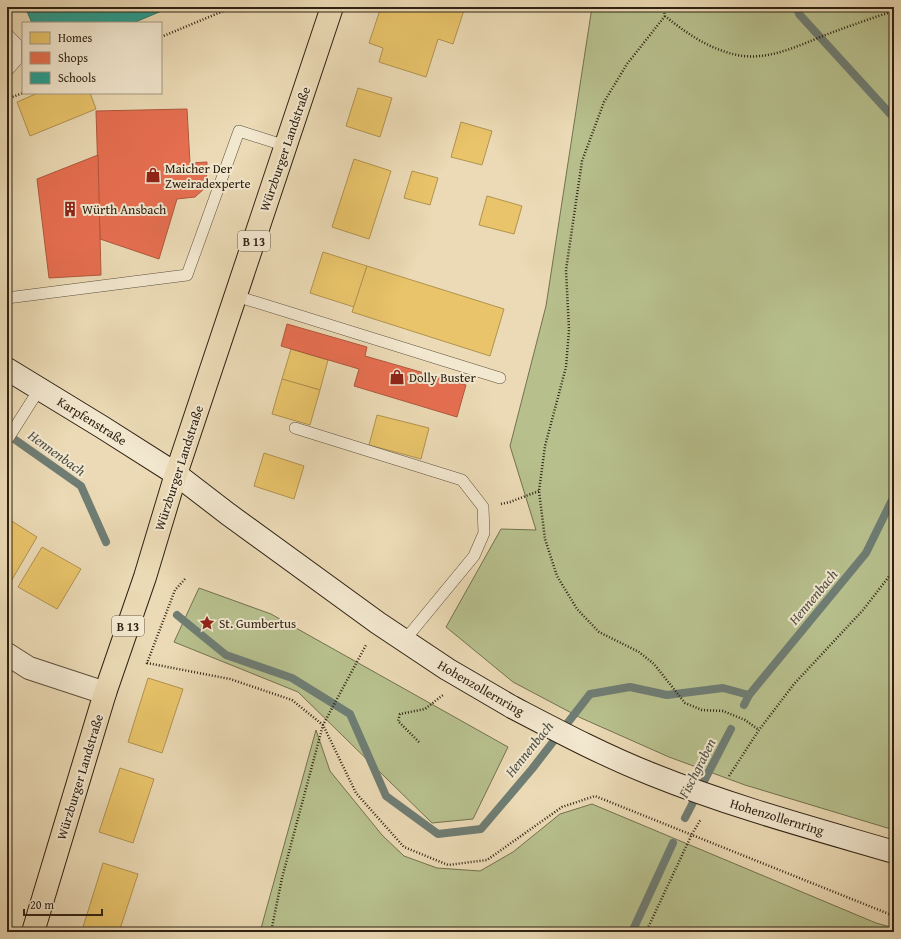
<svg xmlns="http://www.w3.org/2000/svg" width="901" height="939" viewBox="0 0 901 939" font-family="'Gentium Book Plus',serif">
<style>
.green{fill:#b7c08d;stroke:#737150}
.homes{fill:#e9c46a;stroke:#b19350}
.shops{fill:#e76f51;stroke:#b0583e}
.schools{fill:#2a9d8f;stroke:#2c786a}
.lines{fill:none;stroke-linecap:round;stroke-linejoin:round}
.stream{stroke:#6f7d74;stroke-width:8}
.lane-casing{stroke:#5e503c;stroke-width:12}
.street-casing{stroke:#5e503c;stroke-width:24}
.secondary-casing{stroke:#2f2213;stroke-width:24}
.primary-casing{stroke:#2f2213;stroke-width:24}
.path{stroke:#2f2213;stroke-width:2.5;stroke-dasharray:1 2;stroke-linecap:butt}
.lane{stroke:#f2e7cf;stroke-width:11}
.street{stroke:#f2e7cf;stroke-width:22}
.secondary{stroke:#f2e7cf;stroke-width:22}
.primary{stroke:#ebdab5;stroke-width:22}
.secondary-bridge-casing{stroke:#2f2213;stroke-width:24;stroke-linecap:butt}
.secondary-bridge{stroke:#f2e7cf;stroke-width:22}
.labels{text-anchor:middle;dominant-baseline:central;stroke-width:4;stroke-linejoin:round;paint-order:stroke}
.shield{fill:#f2e7cf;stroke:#6a5d4b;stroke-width:1}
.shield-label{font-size:12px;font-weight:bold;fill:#2f2213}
.street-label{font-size:13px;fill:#2f2213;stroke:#f2e7cf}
.poi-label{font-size:13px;fill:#2f2213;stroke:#f2e7cf;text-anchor:start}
.water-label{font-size:14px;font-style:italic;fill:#4f4f44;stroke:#f2e7cf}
</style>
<rect width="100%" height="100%" fill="#ebdab5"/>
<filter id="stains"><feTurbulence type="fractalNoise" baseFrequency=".005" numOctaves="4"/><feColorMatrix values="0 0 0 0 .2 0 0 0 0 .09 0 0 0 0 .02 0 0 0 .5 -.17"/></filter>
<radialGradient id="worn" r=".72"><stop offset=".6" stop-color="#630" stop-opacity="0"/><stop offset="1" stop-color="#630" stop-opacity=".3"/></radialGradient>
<g class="green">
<path d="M 592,7 L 894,7 L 894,830 L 745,785 L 669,757 L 581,718 L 513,682 L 446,627 L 501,529 L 536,530 L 510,446 L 546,306 Z"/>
<path d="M 199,588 L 271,614 L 508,747 L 473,819 L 432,823 L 298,692 L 174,642 Z"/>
<path d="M 316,730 L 330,771 L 382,835 L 404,856 L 437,868 L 480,871 L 513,852 L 560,814 L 592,804 L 876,923 L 894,928 L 894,932 L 260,932 Z"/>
</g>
<g class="homes">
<path d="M 381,7 L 465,7 L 453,44 L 438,39 L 426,77 L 379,62 L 383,48 L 369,43 Z"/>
<path d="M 358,88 L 392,98 L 380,137 L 346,126 Z"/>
<path d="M 38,93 L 90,93 L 96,109 L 30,136 L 17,102 Z"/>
<path d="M 461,122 L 492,131 L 482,165 L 451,157 Z"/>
<path d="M 354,159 L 391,171 L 369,239 L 332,227 Z"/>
<path d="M 412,171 L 438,178 L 430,205 L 404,198 Z"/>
<path d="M 487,196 L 522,206 L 514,234 L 479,225 Z"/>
<path d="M 323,252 L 367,266 L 354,307 L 310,293 Z"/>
<path d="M 367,266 L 504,309 L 490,356 L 352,312 Z"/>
<path d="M 291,349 L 328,360 L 320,390 L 282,379 Z"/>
<path d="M 282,379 L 320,390 L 310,425 L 272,414 Z"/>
<path d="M 377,415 L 429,428 L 421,459 L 369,445 Z"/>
<path d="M 264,453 L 304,466 L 294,499 L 254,486 Z"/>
<path d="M 7,518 L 37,537 L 7,588 Z"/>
<path d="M 42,547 L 81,569 L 57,609 L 18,587 Z"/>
<path d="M 148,678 L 183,689 L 162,753 L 128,742 Z"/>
<path d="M 120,768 L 154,779 L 133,843 L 99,832 Z"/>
<path d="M 103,863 L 138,874 L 119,932 L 98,932 L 83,927 Z"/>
</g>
<g class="shops">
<path d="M 187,109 L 190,163 L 207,162 L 206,187 L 195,197 L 177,199 L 159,259 L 100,239 L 96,111 Z"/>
<path d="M 98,155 L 101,275 L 49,278 L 37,179 Z"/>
<path d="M 287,324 L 367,347 L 365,356 L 466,385 L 457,417 L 354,386 L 359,369 L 281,346 Z"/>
</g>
<path class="schools" d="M 25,7 L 171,7 L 133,23 L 32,23 Z"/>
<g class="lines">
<g class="stream">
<path d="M 797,7 L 799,14 L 894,118"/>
<path d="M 7,434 L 81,486 L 106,542"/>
<path d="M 177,615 L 226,655 L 292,678 L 350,714 L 386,796 L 438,834 L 481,829 L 532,769 L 590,694 L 630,687 L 667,695 L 723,688 L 749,695 L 866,553 L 894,496"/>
<path d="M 744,705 L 749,695"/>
<path d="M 685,818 L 731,729"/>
<path d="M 632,932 L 673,843"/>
</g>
<g class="lane-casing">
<g id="lane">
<path d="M 7,34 L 16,43 L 16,61 L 7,71"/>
<path d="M 236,296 L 500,378"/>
<path d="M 7,298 L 187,275 L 239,131 L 286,146"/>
<path d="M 295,428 L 462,480 L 483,507 L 484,533 L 474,556 L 404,641"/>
<path d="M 7,440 L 40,388"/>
</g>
</g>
<g class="street-casing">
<path id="street" d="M 7,654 L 29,668 L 105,693"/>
</g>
<g class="secondary-casing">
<path id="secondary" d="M 7,369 L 102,427 L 176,474 L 228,514 L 378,623 L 447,669 L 512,707"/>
</g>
<g class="primary-casing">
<path id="primary" d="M 33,932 L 105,693 L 145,577 L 176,474 L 332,7"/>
</g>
<g class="path">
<path d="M 663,7 L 665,16 C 686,33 709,49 737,55 C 771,62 805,42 836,31 C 855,24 875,17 894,11"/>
<path d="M 665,16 L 627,64 L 604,102 L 582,161 L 566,270 L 569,330 L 566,367 L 545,446 L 539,491 L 545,539 L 557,576 L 577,609 L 599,632 L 639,652 L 654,664 L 685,703 L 702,710 L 723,711 L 745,720 L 759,730"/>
<path d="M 161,37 L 233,7"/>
<path d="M 7,99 L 23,93"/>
<path d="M 501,504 L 510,502 L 539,491"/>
<path d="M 185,579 L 175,590 L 147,663 L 230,679 L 292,700 L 323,725 L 356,793 L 404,847 L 448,865 L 487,860 L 562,807 L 595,796 L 894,916"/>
<path d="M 419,742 L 398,721 L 400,714 L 425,709 L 443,695"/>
<path d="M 729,776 L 759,730 L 794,684 L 863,610 L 894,570"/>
<path d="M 271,932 L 282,878 L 323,725 L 366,645"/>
<path d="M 646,932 L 692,834 L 701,819"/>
</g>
<use href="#lane" class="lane"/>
<use href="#street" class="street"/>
<use href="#secondary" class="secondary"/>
<use href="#primary" class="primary"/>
<g class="secondary-bridge-casing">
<path id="secondary-bridge" d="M 512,707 C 558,731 603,755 651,774 C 730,806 812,828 894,852"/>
</g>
<use href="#secondary-bridge" class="secondary-bridge"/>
</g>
<defs>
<g id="shop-bare" transform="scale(1.2)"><path d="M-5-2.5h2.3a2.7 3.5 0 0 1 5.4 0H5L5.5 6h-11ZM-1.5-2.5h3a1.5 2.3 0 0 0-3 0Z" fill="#8f2418" stroke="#f2e7cf" stroke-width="2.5" paint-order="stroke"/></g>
<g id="building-bare" transform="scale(1.2)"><path d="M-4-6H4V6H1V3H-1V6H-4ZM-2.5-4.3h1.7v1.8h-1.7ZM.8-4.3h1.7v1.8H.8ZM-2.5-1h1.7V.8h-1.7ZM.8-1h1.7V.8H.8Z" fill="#8f2418" stroke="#f2e7cf" stroke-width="2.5" paint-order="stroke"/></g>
<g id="sight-bare" transform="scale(1.2)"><path d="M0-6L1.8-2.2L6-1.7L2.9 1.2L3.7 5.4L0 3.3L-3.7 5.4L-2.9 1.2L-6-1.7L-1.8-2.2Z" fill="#8f2418" stroke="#f2e7cf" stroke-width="2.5" paint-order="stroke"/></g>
</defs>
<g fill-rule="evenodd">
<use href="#shop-bare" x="153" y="175"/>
<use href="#building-bare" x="70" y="209"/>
<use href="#shop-bare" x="397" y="377"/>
<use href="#sight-bare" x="207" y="623"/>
</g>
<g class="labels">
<g class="shield">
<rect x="238" y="231" width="32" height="20" rx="3"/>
<rect x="112" y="616" width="32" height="20" rx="3"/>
</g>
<g class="shield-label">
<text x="254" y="241">B 13</text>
<text x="128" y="626">B 13</text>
</g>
<g class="street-label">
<text transform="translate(285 149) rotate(-71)">Würzburger Landstraße</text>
<text transform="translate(92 421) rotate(32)">Karpfenstraße</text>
<text transform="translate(179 468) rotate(-72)">Würzburger Landstraße</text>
<text transform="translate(481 688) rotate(30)">Hohenzollernring</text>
<text transform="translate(80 777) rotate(-73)">Würzburger Landstraße</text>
<text transform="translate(777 817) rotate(17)">Hohenzollernring</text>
</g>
<g class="poi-label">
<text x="165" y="168">Maicher Der<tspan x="165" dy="15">Zweiradexperte</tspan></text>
<text x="82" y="209">Würth Ansbach</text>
<text x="409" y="377">Dolly Buster</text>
<text x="219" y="623">St. Gumbertus</text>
</g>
<g class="water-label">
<text transform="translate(57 453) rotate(36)">Hennenbach</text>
<text transform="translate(813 597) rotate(-50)">Hennenbach</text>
<text transform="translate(529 749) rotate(-51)">Hennenbach</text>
<text transform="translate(697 768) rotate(-63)">Fischgraben</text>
</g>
</g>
<rect width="901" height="939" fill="none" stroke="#ebdab5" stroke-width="24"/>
<rect x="8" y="8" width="885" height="923" fill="none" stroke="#2f2213" stroke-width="2"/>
<rect x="12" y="12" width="877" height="915" fill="none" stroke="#2f2213"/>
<rect x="22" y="22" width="140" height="72" fill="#f2e7cf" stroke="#a49884"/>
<rect x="30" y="32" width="20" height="12" fill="#e9c46a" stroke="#a49884"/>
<text x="58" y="42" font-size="12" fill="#2f2213">Homes</text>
<rect x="30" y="52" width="20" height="12" fill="#e76f51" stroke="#a49884"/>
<text x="58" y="62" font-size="12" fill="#2f2213">Shops</text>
<rect x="30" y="72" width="20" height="12" fill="#2a9d8f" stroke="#a49884"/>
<text x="58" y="82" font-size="12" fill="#2f2213">Schools</text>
<path d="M24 909v6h78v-6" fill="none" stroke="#2f2213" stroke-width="2"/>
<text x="30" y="909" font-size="12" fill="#2f2213" stroke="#f2e7cf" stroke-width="3" paint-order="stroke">20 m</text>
<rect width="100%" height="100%" filter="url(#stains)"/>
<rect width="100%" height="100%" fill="url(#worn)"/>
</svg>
